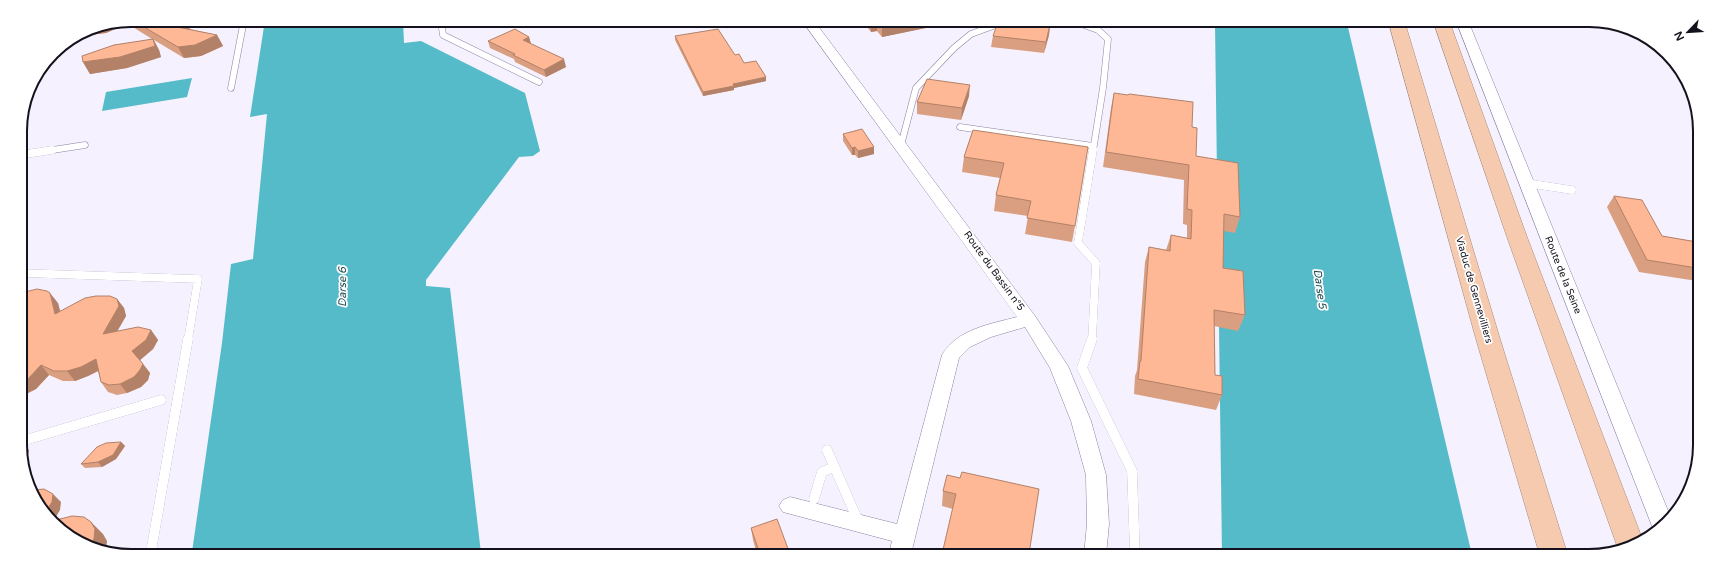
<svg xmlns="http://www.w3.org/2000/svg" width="1720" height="576" viewBox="0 0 1720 576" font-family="'Varela Round',sans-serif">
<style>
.water{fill:#56bbc8}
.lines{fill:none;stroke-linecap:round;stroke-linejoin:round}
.lane-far2-casing{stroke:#8c83a1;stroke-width:7}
.lane-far1-casing{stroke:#8c83a1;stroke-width:8}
.lane-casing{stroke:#8c83a1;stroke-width:10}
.street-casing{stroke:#8c83a1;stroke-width:1}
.highway-casing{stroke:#a78a7b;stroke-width:1}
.lane-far2{stroke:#fff;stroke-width:6}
.lane-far1{stroke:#fff;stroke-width:8}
.lane{stroke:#fff;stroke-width:10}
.street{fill:#fff;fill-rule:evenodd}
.highway{fill:#f5caae;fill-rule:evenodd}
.wall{fill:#da9e80}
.shaded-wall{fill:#b28168}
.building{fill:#feb895;stroke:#b28168}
.labels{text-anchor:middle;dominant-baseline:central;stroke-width:3.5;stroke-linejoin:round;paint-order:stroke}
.street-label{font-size:10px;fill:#16121d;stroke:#fff}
.water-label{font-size:11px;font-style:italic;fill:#224f54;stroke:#fff}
.rim{fill:none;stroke:#16121d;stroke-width:2}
</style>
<rect width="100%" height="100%" fill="#f5f1ff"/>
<g class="water">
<path d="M 265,20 L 403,21 L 404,43 L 421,41 L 525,93 L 540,151 L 533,156 L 519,157 L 426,280 L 426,286 L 450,288 L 481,553 L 192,552 L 222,343 L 231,264 L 253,259 L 267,114 L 250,117 Z"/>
<path d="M 1215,23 L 1347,23 L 1472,555 L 1222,555 Z"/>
<path d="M 192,78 L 187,97 L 102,111 L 106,92 Z"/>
</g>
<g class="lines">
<g class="lane-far2-casing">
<g id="lane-far2">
<path d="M 441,21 L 443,35 L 539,82"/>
<path d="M 1076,22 L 1098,30 L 1108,39 L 1103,88 L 1093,151"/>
<path d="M 231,88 L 244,20"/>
<path d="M 960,127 L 1093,146"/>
<path d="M 901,145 L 916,88 L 954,48 L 971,34 L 1004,22"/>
<path d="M 46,151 L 85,145"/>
</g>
</g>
<g class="lane-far1-casing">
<g id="lane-far1">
<path d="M 20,155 L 52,150"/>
<path d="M 1526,183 L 1572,190"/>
<path d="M 21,273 L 198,279 L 188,340"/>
<path d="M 1092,340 L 1096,263 L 1078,243 L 1093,150"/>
</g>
</g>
<g class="lane-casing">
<g id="lane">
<path d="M 1092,339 L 1082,368 L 1132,471 L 1135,555"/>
<path d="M 22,441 L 161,400"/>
<path d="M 827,450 L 859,523"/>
<path d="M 814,499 L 822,472 L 834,467"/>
<path d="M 151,552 L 188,339"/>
</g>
</g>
<g class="street-casing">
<g id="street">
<path d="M 803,22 L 815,22 L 1035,316 L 1068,366 L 1091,421 L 1106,475 L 1109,524 L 1106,555 L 1084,555 L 1087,524 L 1086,475 L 1071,421 L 1050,368 L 1025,327 L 991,337 L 970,347 L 959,358 L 911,554 L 889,554 L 892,541 L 783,512 L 779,506 L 783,500 L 790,497 L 897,524 L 942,355 C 957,329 991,324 1017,317 Z"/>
<path d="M 1457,23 L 1469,23 L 1671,518 L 1657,533 L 1652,526 Z"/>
</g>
</g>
<g class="highway-casing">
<g id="highway">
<path d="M 1389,23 L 1405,23 L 1500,339 L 1568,556 L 1540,556 L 1476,339 Z"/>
<path d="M 1434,23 L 1450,23 L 1527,237 L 1642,538 L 1618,547 L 1616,543 L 1507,237 Z"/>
</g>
</g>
<use href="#lane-far2" class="lane-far2"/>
<use href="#lane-far1" class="lane-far1"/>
<use href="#lane" class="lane"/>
<use href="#street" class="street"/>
<use href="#highway" class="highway"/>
</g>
<g class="wall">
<path d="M 131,20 L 201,20 L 189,29 L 217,35 L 223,46 L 201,56 L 184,58 L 154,40 L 159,50 L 161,57 L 127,68 L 90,74 L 83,62 L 152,39 L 136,29 L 129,23 L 106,33 L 89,35 L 81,34 L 89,28 Z"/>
<path d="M 863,22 L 950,22 L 950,23 L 882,37 L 877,31 L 871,32 Z"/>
<path d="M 1050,24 L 1049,35 L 1044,53 L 991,47 L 993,36 Z"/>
<path d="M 675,36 L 735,55 L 766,81 L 734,88 L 734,90 L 703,96 L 675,40 Z"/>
<path d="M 529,37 L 531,44 L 566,67 L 546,77 L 515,62 L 514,59 L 490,48 L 488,41 Z"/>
<path d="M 1114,93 L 1192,127 L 1196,156 L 1240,217 L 1235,233 L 1224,231 L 1223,268 L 1245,315 L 1238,331 L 1214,326 L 1215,375 L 1222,395 L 1216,410 L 1134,394 L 1135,376 L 1137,370 L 1145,262 L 1149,247 L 1166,250 L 1171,235 L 1187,238 L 1187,225 L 1183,224 L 1184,180 L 1103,167 L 1111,108 Z"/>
<path d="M 969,96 L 961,120 L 917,114 L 917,102 Z"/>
<path d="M 973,130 L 1075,226 L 1072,242 L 1025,234 L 1028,216 L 994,211 L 996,195 L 1000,178 L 962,172 L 964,157 Z"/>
<path d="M 843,134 L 874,147 L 874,154 L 858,158 L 855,155 L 852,155 L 843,141 Z"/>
<path d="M 1614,196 L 1662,236 L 1697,242 L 1697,281 L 1639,272 L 1607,207 Z"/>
<path d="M 117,299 L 124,308 L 126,316 L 117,331 L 151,330 L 158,340 L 153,349 L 140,360 L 150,373 L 148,380 L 141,387 L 127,393 L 117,395 L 108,392 L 101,382 L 98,371 L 88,376 L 75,381 L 63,381 L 49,375 L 36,389 L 22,396 L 58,303 L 60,311 Z"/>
<path d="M 121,442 L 125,446 L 116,459 L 102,467 L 85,468 L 81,464 Z"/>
<path d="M 960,478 L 953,509 L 942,506 L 943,491 Z"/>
<path d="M 751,528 L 790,554 L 757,554 L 753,540 Z"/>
</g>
<g class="shaded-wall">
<path d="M 180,20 L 201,20 L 178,37 L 172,26 Z"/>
<path d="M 128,21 L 129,23 L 106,33 L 89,35 L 87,30 L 89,28 Z"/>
<path d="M 871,22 L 877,22 L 877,31 L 871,32 Z"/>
<path d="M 901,22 L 950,22 L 950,23 L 882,37 L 882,26 Z"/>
<path d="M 1050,24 L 1049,35 L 1044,53 L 1046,42 Z"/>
<path d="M 217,35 L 223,46 L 201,56 L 184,58 L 178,47 Z"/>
<path d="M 529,37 L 531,44 L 523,40 Z"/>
<path d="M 153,39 L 159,50 L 161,57 L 127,68 L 90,74 L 83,62 Z"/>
<path d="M 564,59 L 566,67 L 546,77 L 544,70 Z"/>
<path d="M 766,77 L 766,81 L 734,88 L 734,90 L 703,96 L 703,92 L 733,84 Z"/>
<path d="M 970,85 L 969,96 L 961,120 L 962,108 Z"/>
<path d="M 855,147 L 855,155 L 852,155 L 852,148 Z"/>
<path d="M 874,147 L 874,154 L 858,158 L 858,151 Z"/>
<path d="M 50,293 L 58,303 L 63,323 L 55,314 Z"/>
<path d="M 117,299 L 124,308 L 126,316 L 110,344 L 103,334 Z"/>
<path d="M 151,330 L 158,340 L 153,349 L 139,361 L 132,351 Z"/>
<path d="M 96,359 L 104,368 L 88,376 L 75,381 L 67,371 Z"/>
<path d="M 143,364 L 150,373 L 148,380 L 141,387 L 127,393 L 120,384 Z"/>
<path d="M 41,365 L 49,375 L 36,389 L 22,396 L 22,382 Z"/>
<path d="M 121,442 L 125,446 L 116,459 L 102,467 L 98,462 Z"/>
<path d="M 22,444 L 29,450 L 25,472 L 22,466 Z"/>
<path d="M 53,494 L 61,502 L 60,510 L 53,522 L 48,518 L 45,513 Z"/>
<path d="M 91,522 L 103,534 L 107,541 L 106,551 L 105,552 L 102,552 L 90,545 Z"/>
</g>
<g class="building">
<path d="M 132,20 L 180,20 L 172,26 L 217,35 L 195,45 L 178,47 Z"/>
<path d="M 879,22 L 901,22 L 882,26 Z"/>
<path d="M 998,22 L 1036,22 L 1050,24 L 1046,42 L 993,36 Z"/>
<path d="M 515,29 L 529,37 L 523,40 L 564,59 L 544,70 L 513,55 L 515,54 L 488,41 Z"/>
<path d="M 718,29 L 735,55 L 739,54 L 744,63 L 756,61 L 766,77 L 733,84 L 734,86 L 703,92 L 675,36 Z"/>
<path d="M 153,39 L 155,46 L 120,57 L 83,62 L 82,56 L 114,45 Z"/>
<path d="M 927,79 L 970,85 L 962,108 L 917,102 Z"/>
<path d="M 1114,93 L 1128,95 L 1129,94 L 1193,102 L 1192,127 L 1197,128 L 1196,156 L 1238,163 L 1240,217 L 1224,214 L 1223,268 L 1243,271 L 1245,315 L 1214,310 L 1215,375 L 1222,376 L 1222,395 L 1138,379 L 1140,361 L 1141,361 L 1149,247 L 1170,251 L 1171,235 L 1191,239 L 1192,210 L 1187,209 L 1189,165 L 1106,152 Z"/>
<path d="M 862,129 L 874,147 L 858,151 L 855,147 L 852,148 L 843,134 Z"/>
<path d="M 973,130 L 1088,147 L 1075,226 L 1027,218 L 1031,201 L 996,195 L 1004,163 L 964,157 Z"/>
<path d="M 1614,196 L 1642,200 L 1662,236 L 1697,242 L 1697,268 L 1647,260 Z"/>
<path d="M 37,289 L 47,291 L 50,293 L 55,314 L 85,298 L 96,296 L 110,296 L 117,299 L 119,306 L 103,334 L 138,327 L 151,330 L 146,340 L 132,351 L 143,364 L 140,370 L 134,377 L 120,384 L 109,385 L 101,382 L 96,359 L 81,367 L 67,371 L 54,371 L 41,365 L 27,380 L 22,382 L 21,293 Z"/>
<path d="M 121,442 L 113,455 L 98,462 L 81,464 L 97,447 L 106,443 Z"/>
<path d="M 962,472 L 1039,489 L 1029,554 L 942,554 L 956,494 L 943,491 L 947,475 L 960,478 Z"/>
<path d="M 44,489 L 53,494 L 52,502 L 45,513 L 34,490 Z"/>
<path d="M 72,516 L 84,517 L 91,522 L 95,529 L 94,539 L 90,545 L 52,521 Z"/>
<path d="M 777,519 L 790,554 L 760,554 L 751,528 Z"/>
</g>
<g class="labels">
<g class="street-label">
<text transform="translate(994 271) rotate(54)">Route du Bassin n°5</text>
<text transform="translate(1563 275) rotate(68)">Route de la Seine</text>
<text transform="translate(1474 290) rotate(74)">Viaduc de Gennevilliers</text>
</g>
<g class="water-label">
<text transform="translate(342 287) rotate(-90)">Darse 6</text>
<text transform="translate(1320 289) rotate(82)">Darse 5</text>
</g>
</g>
<path d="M0 0H1720V576H0ZM131 27H1589A104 104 0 0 1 1693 131V445A104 104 0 0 1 1589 549H131A104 104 0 0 1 27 445V131A104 104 0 0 1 131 27Z" fill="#fff" fill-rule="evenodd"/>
<path class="rim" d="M131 27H1589A104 104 0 0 1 1693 131V445A104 104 0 0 1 1589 549H131A104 104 0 0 1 27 445V131A104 104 0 0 1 131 27Z"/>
<g transform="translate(1688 32) rotate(245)" stroke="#ffffff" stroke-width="3" paint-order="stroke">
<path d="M0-3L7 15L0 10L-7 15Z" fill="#16121d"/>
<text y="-6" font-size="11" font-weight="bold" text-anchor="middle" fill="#16121d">N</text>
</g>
</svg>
